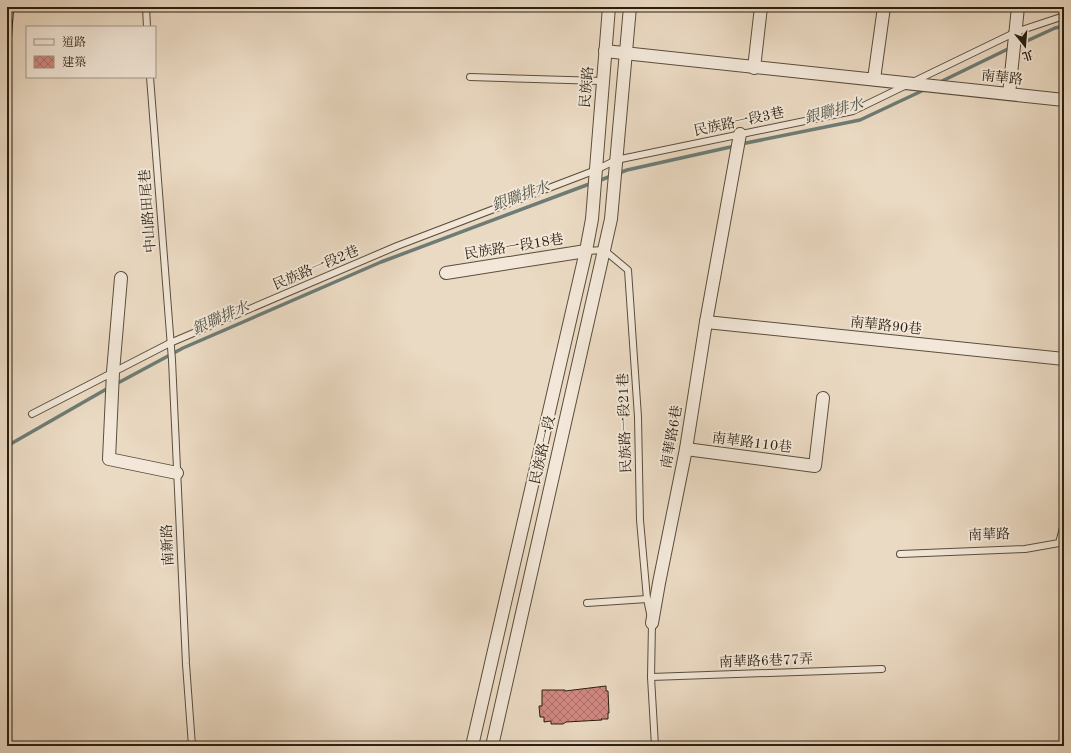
<svg xmlns="http://www.w3.org/2000/svg" width="1071" height="753" viewBox="0 0 1071 753" font-family="'Old Standard TT','Noto Serif TC',serif">
<style>
.lines{fill:none;stroke-linecap:round;stroke-linejoin:round}
.stream{stroke:#6d7c75;stroke-width:3.5}
.building{fill:url(#building-cross-hatch);stroke:#2a1f0f}
.service-casing{stroke:#5a4e3c;stroke-width:8}
.minor-casing{stroke:#5a4e3c;stroke-width:14}
.service{stroke:#f2e7d8;stroke-width:6}
.minor{stroke:#f2e7d8;stroke-width:12}
.rail-casing{stroke:#2a1f0f;stroke-width:4.5}
.rail{stroke:#f2e7d8;stroke-width:3;stroke-dasharray:9;stroke-linecap:butt}
.labels{text-anchor:middle;dominant-baseline:central;stroke-width:4;stroke-linejoin:round;paint-order:stroke}
.street-label{font-size:14px;fill:#2a1f0f;stroke:#f2e7d8}
.water-label{font-size:15px;font-style:italic;fill:#4b4e42;stroke:#f2e7d8}
</style>
<defs>
<pattern id="building-cross-hatch" width="8" height="8" patternUnits="userSpaceOnUse"><rect width="8" height="8" fill="#d18881"/><path d="M0 0l8 8M0 8l8-8" fill="none" stroke="#aa6f68"/></pattern>
</defs>
<rect width="100%" height="100%" fill="#ebdac3"/>
<filter id="stains"><feTurbulence type="fractalNoise" baseFrequency=".005" numOctaves="4"/><feColorMatrix values="0 0 0 0 .2 0 0 0 0 .09 0 0 0 0 .02 0 0 0 .5 -.17"/></filter>
<radialGradient id="worn" r=".72"><stop offset=".6" stop-color="#630" stop-opacity="0"/><stop offset="1" stop-color="#630" stop-opacity=".3"/></radialGradient>
<g class="lines">
<g class="stream">
<path d="M 1016,46 L 1055,28 L 1064,26"/>
<path d="M 938,83 L 1010,48"/>
<path d="M 741,144 L 860,120 L 926,89"/>
<path d="M 598,181 L 627,170 L 735,146"/>
<path d="M 116,384 L 183,348 L 381,262 L 592,183"/>
<path d="M 7,446 L 110,387"/>
</g>
</g>
<path class="building" d="M 606,686 L 606,691 L 608,691 L 609,713 L 608,713 L 608,719 L 601,719 L 602,720 L 566,722 L 563,724 L 551,724 L 551,721 L 544,722 L 544,717 L 540,717 L 539,706 L 542,706 L 542,690 L 565,690 L 565,691 Z"/>
<g class="lines">
<g class="service-casing">
<g id="service">
<path d="M 146,7 L 147,27"/>
<path d="M 150,77 L 172,360 L 186,664 L 192,746"/>
<path d="M 470,77 L 602,81"/>
<path d="M 586,251 L 604,250 L 628,270 L 638,417 L 640,520 L 647,599 L 652,623 L 651,677 L 655,746"/>
<path d="M 32,414 L 170,343 L 397,246 L 596,170 L 616,160 L 853,111 L 1016,32 L 1064,16"/>
<path d="M 900,554 L 1025,549 L 1059,543 L 1064,524"/>
<path d="M 587,603 L 647,599"/>
<path d="M 651,677 L 882,669"/>
</g>
</g>
<g class="minor-casing">
<g id="minor">
<path d="M 605,51 L 1064,100"/>
<path d="M 754,68 L 761,7"/>
<path d="M 874,79 L 884,7"/>
<path d="M 1009,94 L 1018,7"/>
<path d="M 446,273 L 586,251"/>
<path d="M 121,278 L 113,372 L 109,459 L 177,473"/>
<path d="M 706,322 L 1064,359"/>
<path d="M 686,449 L 815,466 L 823,398"/>
<path d="M 652,623 L 659,583 L 686,449 L 706,322 L 740,134"/>
<path d="M 472,746 L 586,251 L 592,219 L 609,7"/>
<path d="M 492,746 L 611,219 L 630,7"/>
</g>
</g>
<use href="#service" class="service"/>
<use href="#minor" class="minor"/>
<g class="rail-casing">
<path id="rail" d="M 7,73 L 12,7"/>
</g>
<use href="#rail" class="rail"/>
</g>
<g class="labels">
<g class="street-label">
<text transform="translate(1002 78) rotate(6)">南華路</text>
<text transform="translate(587 87) rotate(-85)">民族路</text>
<text transform="translate(739 122) rotate(-12)">民族路一段3巷</text>
<text transform="translate(148 211) rotate(-94)">中山路田尾巷</text>
<text transform="translate(514 247) rotate(-9)">民族路一段18巷</text>
<text transform="translate(316 268) rotate(-23)">民族路一段2巷</text>
<text transform="translate(886 326) rotate(6)">南華路90巷</text>
<text transform="translate(625 423) rotate(-92)">民族路一段21巷</text>
<text transform="translate(672 437) rotate(-80)">南華路6巷</text>
<text transform="translate(752 443) rotate(7)">南華路110巷</text>
<text transform="translate(543 450) rotate(-77)">民族路一段</text>
<text transform="translate(989 535) rotate(-2)">南華路</text>
<text transform="translate(168 545) rotate(-93)">南新路</text>
<text transform="translate(766 661) rotate(-2)">南華路6巷77弄</text>
</g>
<g class="water-label">
<text transform="translate(834 112) rotate(-15)">銀聯排水</text>
<text transform="translate(521 197) rotate(-20)">銀聯排水</text>
<text transform="translate(221 319) rotate(-24)">銀聯排水</text>
</g>
</g>
<rect width="1071" height="753" fill="none" stroke="#ebdac3" stroke-width="24"/>
<rect x="8" y="8" width="1055" height="737" fill="none" stroke="#2a1f0f" stroke-width="2"/>
<rect x="12" y="12" width="1047" height="729" fill="none" stroke="#2a1f0f"/>
<rect x="26" y="26" width="130" height="52" fill="#f2e7d8" stroke="#a29788"/>
<rect x="34" y="39" width="20" height="6" fill="#f2e7d8" stroke="#a29788"/>
<text x="62" y="46" font-size="12" fill="#2a1f0f">道路</text>
<rect x="34" y="56" width="20" height="12" fill="url(#building-cross-hatch)" stroke="#a29788"/>
<text x="62" y="66" font-size="12" fill="#2a1f0f">建築</text>
<g transform="translate(1025 46) rotate(163)" stroke="#f2e7d8" stroke-width="3" paint-order="stroke">
<path d="M0-3L7 15L0 10L-7 15Z" fill="#2a1f0f"/>
<text y="-6" font-size="11" font-weight="bold" text-anchor="middle" fill="#2a1f0f">北</text>
</g>
<rect width="100%" height="100%" filter="url(#stains)"/>
<rect width="100%" height="100%" fill="url(#worn)"/>
</svg>
